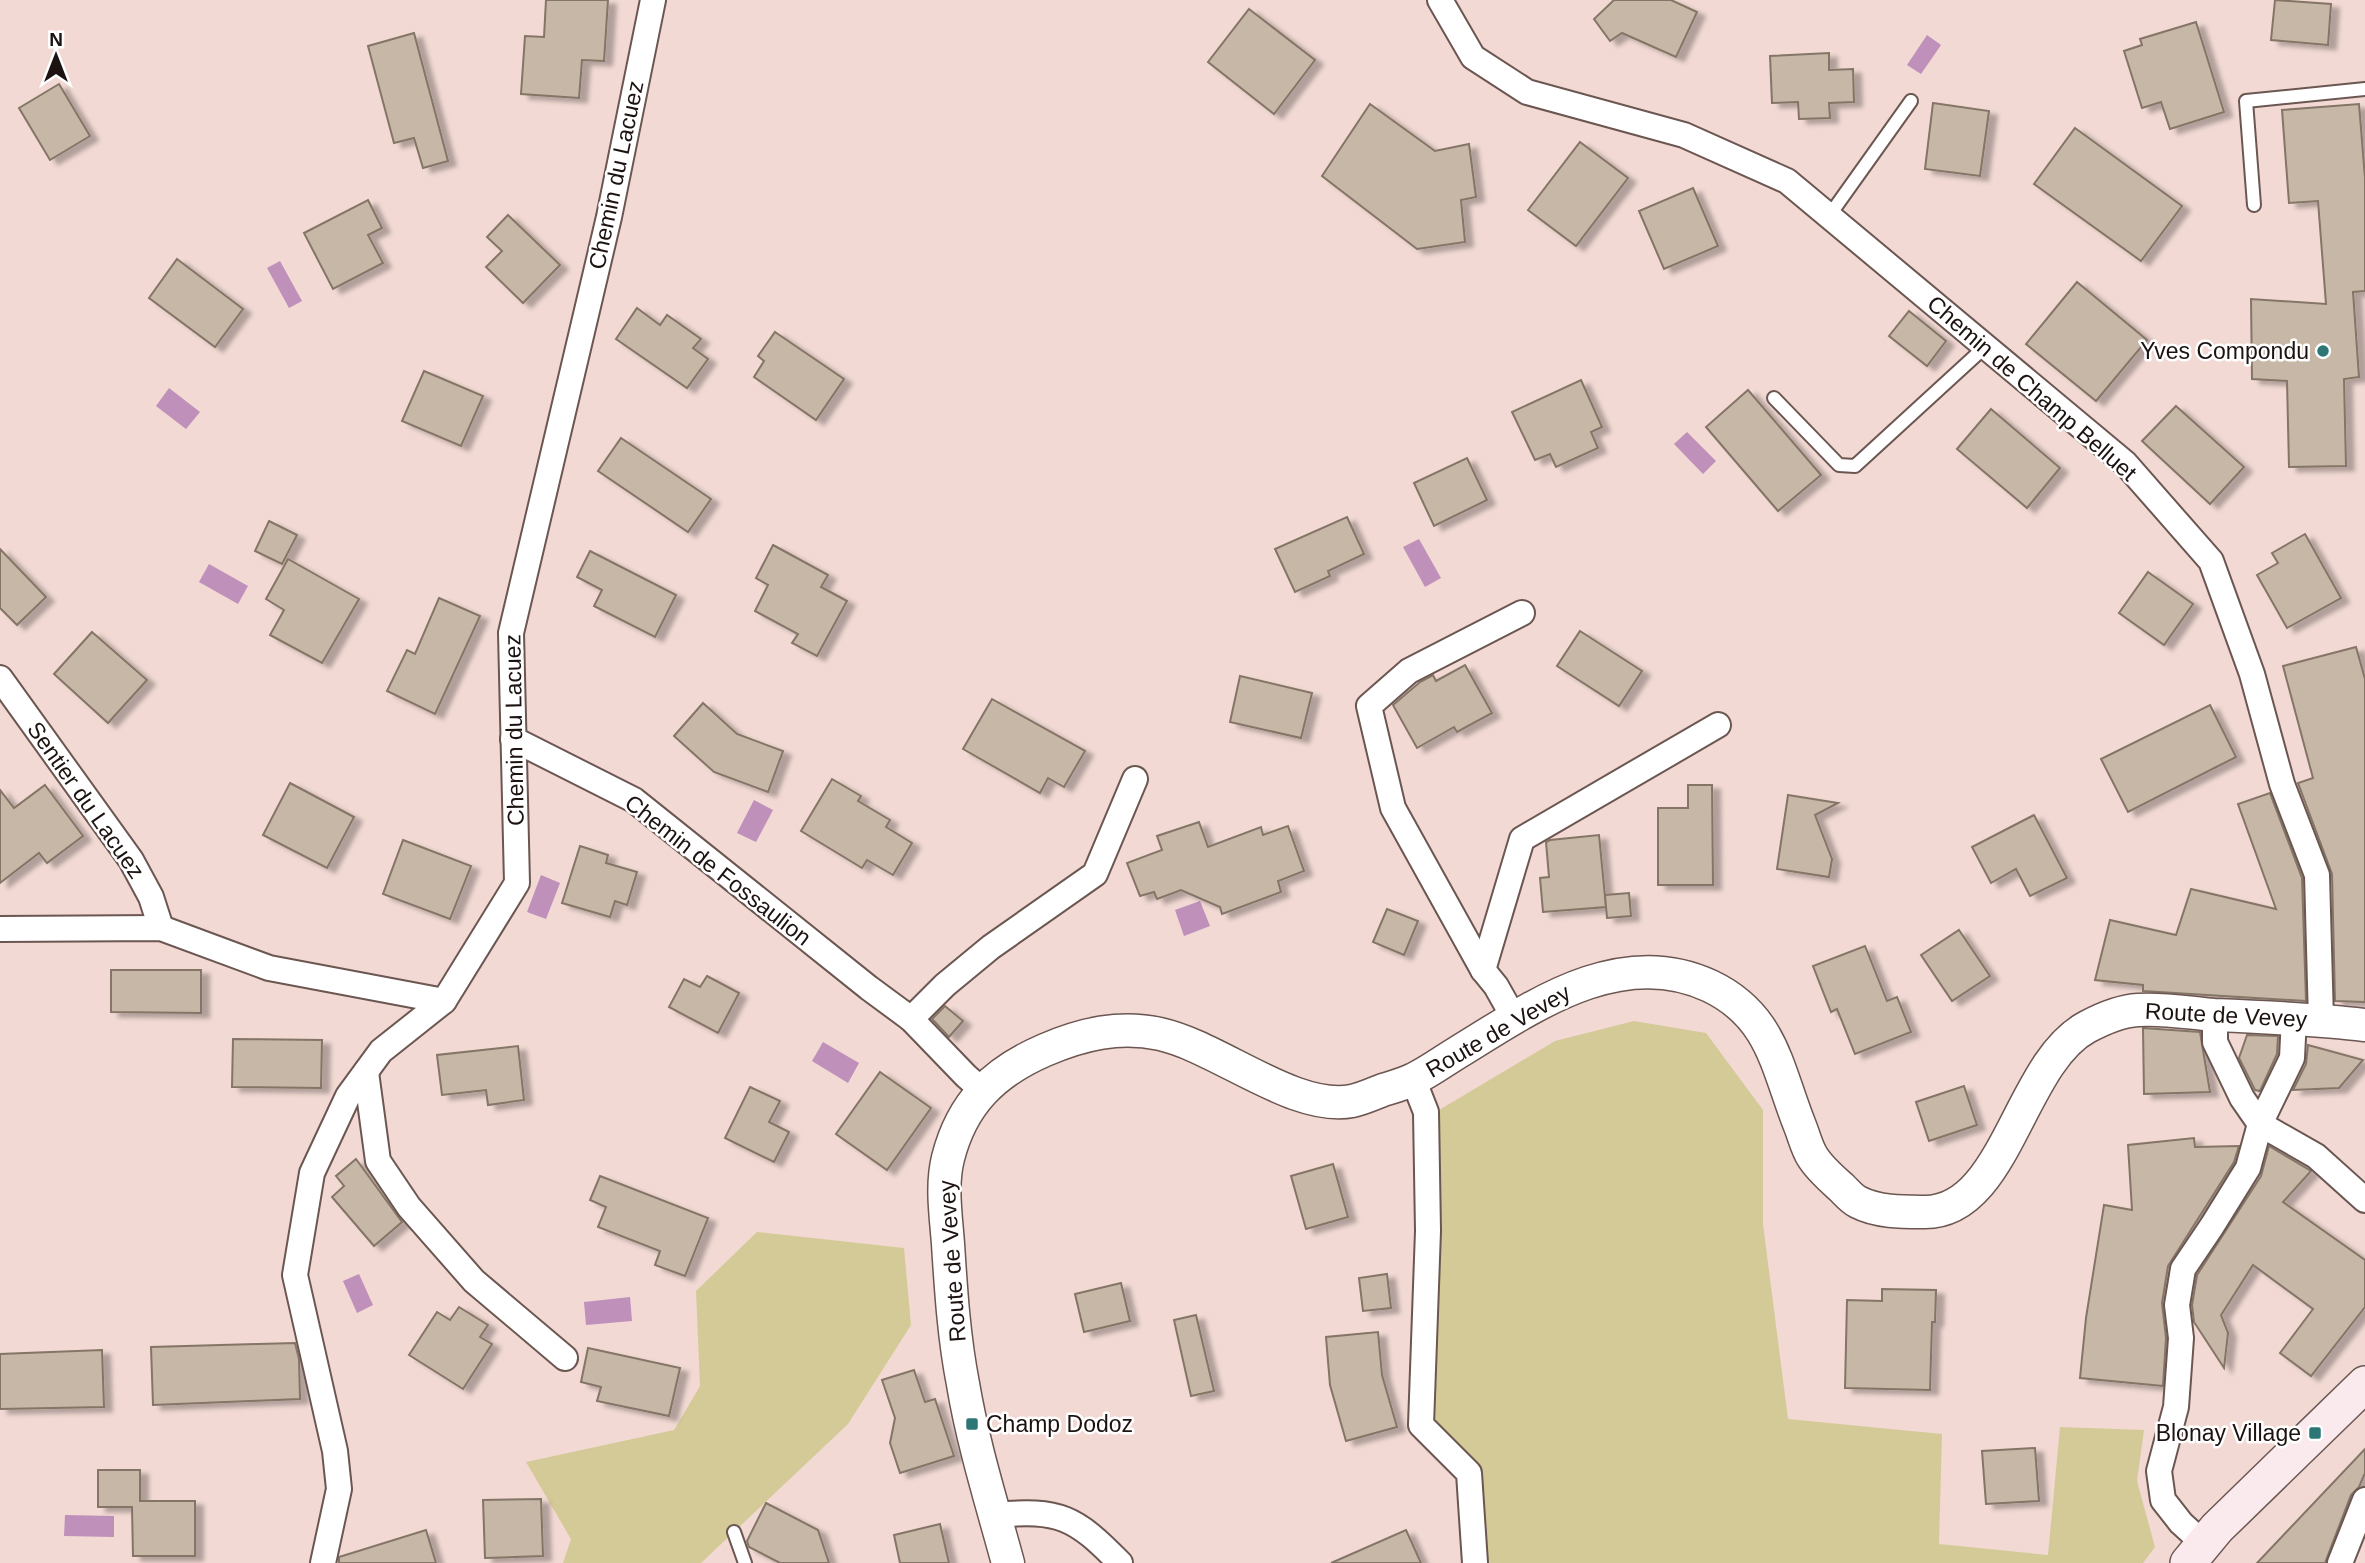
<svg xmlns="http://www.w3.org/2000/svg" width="2365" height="1563" viewBox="0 0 2365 1563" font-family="Arial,sans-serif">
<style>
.green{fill:#d4ca98}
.water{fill:#be90ba}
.building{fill:#c7b7a7;stroke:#847566;stroke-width:2;filter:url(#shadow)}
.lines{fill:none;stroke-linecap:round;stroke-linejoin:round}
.service-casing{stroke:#6b5651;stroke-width:16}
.minor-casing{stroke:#6b5651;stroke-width:28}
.tertiary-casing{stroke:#6b5651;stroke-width:35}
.secondary-casing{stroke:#6b5651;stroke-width:38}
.service{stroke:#fff;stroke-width:12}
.minor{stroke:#fff;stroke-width:24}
.tertiary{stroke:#fff;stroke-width:32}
.secondary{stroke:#fae9ed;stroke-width:35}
.poi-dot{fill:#2c7676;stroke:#fff;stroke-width:2.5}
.labels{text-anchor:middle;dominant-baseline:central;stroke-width:5;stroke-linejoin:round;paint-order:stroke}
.street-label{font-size:23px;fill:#1c1311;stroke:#fff}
.poi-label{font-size:23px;fill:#1c1311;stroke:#fff;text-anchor:end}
</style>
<defs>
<filter id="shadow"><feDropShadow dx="8" dy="4.5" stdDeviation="2" flood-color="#0004"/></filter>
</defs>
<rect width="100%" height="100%" fill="#f2d9d3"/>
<g class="green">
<path d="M 1634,1021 L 1706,1033 L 1763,1110 L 1763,1224 L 1788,1419 L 1942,1434 L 1939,1544 L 2048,1555 L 2060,1427 L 2144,1430 L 2137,1481 L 2155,1547 L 2143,1563 L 1480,1563 L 1470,1482 L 1433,1448 L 1419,1122 L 1555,1041 Z"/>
<path d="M 757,1232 L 904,1248 L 911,1325 L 848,1424 L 701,1563 L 563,1563 L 571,1539 L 526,1462 L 674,1430 L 700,1386 L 696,1291 Z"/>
</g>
<g class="water">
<path d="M 1927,35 L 1941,45 L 1921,74 L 1907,65 Z"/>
<path d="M 280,261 L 302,301 L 289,308 L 267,268 Z"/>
<path d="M 169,388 L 200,412 L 186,429 L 156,406 Z"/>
<path d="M 1687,432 L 1716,461 L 1703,474 L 1674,444 Z"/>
<path d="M 1419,539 L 1441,578 L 1425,587 L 1403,547 Z"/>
<path d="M 209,564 L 248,586 L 238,604 L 199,582 Z"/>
<path d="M 754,800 L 773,810 L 756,842 L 737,833 Z"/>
<path d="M 541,875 L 560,883 L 546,919 L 527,912 Z"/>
<path d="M 1200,901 L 1210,926 L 1184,936 L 1175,910 Z"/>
<path d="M 823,1042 L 859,1063 L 848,1083 L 812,1061 Z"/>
<path d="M 359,1274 L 373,1305 L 357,1313 L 343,1281 Z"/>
<path d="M 630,1297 L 632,1321 L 586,1325 L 584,1302 Z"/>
<path d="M 65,1515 L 114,1516 L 114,1537 L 64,1536 Z"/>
</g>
<g class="building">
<path d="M 546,0 L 608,0 L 604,61 L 582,60 L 579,98 L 521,94 L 525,36 L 544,37 Z"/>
<path d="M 1614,0 L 1671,0 L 1697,12 L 1676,57 L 1622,33 L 1610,41 L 1594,19 Z"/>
<path d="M 2275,0 L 2331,4 L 2328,45 L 2271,40 Z"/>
<path d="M 1249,9 L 1315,60 L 1274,114 L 1208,62 Z"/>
<path d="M 2196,22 L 2224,112 L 2170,129 L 2161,102 L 2142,108 L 2124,51 L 2142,45 L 2140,39 Z"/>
<path d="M 414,33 L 448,161 L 423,168 L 414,138 L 394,143 L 368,46 Z"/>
<path d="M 1829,53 L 1829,70 L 1853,69 L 1854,102 L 1829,103 L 1830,118 L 1799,119 L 1798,102 L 1772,103 L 1770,56 Z"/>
<path d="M 59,84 L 90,136 L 50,160 L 19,108 Z"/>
<path d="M 1933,103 L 1989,111 L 1980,176 L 1925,169 Z"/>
<path d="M 1370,104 L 1435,151 L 1469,144 L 1476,197 L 1461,200 L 1465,242 L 1417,249 L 1322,176 Z"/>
<path d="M 2359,104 L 2365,178 L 2365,291 L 2353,292 L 2359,377 L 2344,379 L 2346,466 L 2289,467 L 2287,381 L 2252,379 L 2251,299 L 2326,304 L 2318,201 L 2289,203 L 2282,110 Z"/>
<path d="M 2075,128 L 2182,206 L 2141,261 L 2034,184 Z"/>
<path d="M 1580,142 L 1628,178 L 1576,246 L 1528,210 Z"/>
<path d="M 1693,188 L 1718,246 L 1664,269 L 1639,211 Z"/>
<path d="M 368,200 L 382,228 L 368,235 L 383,263 L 333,289 L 304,233 Z"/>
<path d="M 508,215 L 560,265 L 523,303 L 486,267 L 502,251 L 487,237 Z"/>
<path d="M 177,259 L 243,309 L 215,347 L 149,298 Z"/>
<path d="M 2077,282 L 2147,340 L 2096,401 L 2026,344 Z"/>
<path d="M 637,308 L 660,325 L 667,315 L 701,339 L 693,348 L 708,359 L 687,388 L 616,339 Z"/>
<path d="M 1909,311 L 1946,341 L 1927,366 L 1889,336 Z"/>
<path d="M 775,332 L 844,379 L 816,420 L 754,377 L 764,361 L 758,356 Z"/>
<path d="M 424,371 L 483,396 L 461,446 L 402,421 Z"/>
<path d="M 1581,380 L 1602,427 L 1591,432 L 1598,448 L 1556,467 L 1550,454 L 1535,460 L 1512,412 Z"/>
<path d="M 1748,390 L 1821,475 L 1778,511 L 1706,427 Z"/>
<path d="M 2176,406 L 2244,467 L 2210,504 L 2142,441 Z"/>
<path d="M 1991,409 L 2060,468 L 2027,508 L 1957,449 Z"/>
<path d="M 621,438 L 711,499 L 688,532 L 598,471 Z"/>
<path d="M 1467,458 L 1487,500 L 1434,526 L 1414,483 Z"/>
<path d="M 1347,517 L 1364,554 L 1328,571 L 1330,576 L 1295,592 L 1275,549 Z"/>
<path d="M 269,521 L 297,535 L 282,564 L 255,551 Z"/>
<path d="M 2305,534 L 2341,598 L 2287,628 L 2257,575 L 2278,563 L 2272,553 Z"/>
<path d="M 773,545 L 828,575 L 821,587 L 847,601 L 817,656 L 792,643 L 798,634 L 755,611 L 768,585 L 756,578 Z"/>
<path d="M 0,549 L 46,597 L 17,625 L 0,608 Z"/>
<path d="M 590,551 L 676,595 L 655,637 L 594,606 L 602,590 L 577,577 Z"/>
<path d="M 288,559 L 359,599 L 322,663 L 270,635 L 284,610 L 266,599 Z"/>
<path d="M 2148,572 L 2193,604 L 2164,645 L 2119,613 Z"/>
<path d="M 439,598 L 480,616 L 435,714 L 387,691 L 407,650 L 415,654 Z"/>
<path d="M 1580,631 L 1642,671 L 1619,706 L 1557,666 Z"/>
<path d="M 92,632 L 147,680 L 108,723 L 54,674 Z"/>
<path d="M 2356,647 L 2365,679 L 2365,1002 L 2335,1001 L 2332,874 L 2298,783 L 2313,778 L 2283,666 Z"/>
<path d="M 1465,665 L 1492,713 L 1457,732 L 1454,727 L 1417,748 L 1393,705 L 1420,682 L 1433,675 L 1436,681 Z"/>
<path d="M 1240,676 L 1312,693 L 1301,738 L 1230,722 Z"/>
<path d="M 992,699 L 1085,751 L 1064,787 L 1048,778 L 1040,793 L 963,749 Z"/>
<path d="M 703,703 L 737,734 L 783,751 L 768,792 L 714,772 L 674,736 Z"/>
<path d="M 2210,705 L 2236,757 L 2128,812 L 2101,759 Z"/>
<path d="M 832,779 L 861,796 L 858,801 L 890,820 L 886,827 L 912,843 L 893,875 L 867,860 L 862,868 L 801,831 Z"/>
<path d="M 290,783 L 354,817 L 327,868 L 263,835 Z"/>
<path d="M 45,785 L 83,836 L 47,863 L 39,853 L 0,883 L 0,790 L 14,808 Z"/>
<path d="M 1688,785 L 1712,785 L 1713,885 L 1658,885 L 1658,808 L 1688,808 Z"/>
<path d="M 2270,793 L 2302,878 L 2306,1001 L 2143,991 L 2143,985 L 2095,980 L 2110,920 L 2176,935 L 2191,889 L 2276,909 L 2238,804 Z"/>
<path d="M 1788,795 L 1838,803 L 1815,815 L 1832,859 L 1829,877 L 1777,869 Z"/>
<path d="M 2034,815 L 2067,878 L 2030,896 L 2016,869 L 1991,883 L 1972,847 Z"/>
<path d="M 1199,822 L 1208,847 L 1261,827 L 1263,835 L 1288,826 L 1304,871 L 1278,881 L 1281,892 L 1222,914 L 1220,907 L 1181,890 L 1157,899 L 1154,892 L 1140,896 L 1127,863 L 1162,850 L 1157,836 Z"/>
<path d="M 1599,835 L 1606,907 L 1543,912 L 1540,878 L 1549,877 L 1546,842 L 1550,840 Z"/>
<path d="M 403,840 L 471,866 L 450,919 L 383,894 Z"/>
<path d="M 580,846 L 608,855 L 606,863 L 637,872 L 627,905 L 615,901 L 610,917 L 562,903 Z"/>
<path d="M 1629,893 L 1631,916 L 1607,918 L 1605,895 Z"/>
<path d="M 1387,909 L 1418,921 L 1404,955 L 1373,942 Z"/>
<path d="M 1959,930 L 1990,976 L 1952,1001 L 1921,955 Z"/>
<path d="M 1865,946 L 1887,1001 L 1897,997 L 1911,1032 L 1855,1054 L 1837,1009 L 1831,1012 L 1813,966 Z"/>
<path d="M 111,970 L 201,970 L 201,1013 L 111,1012 Z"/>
<path d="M 707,976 L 739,993 L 718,1033 L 669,1007 L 684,979 L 700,987 Z"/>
<path d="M 945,1006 L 963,1021 L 949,1037 L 932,1019 Z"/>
<path d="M 2143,1028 L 2200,1032 L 2210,1092 L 2144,1094 Z"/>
<path d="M 2247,1035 L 2278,1036 L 2277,1054 L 2260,1091 L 2255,1090 L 2239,1058 Z"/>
<path d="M 233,1039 L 322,1040 L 321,1088 L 232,1087 Z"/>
<path d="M 2308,1045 L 2363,1060 L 2339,1088 L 2293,1090 L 2306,1064 Z"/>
<path d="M 518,1046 L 524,1100 L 488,1105 L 486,1090 L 442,1095 L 437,1055 Z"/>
<path d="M 880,1072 L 931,1108 L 887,1170 L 836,1134 Z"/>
<path d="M 1964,1086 L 1977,1125 L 1929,1141 L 1916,1102 Z"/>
<path d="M 750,1087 L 780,1101 L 769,1122 L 789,1132 L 774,1162 L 725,1138 Z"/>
<path d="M 2194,1138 L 2195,1147 L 2239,1146 L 2234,1162 L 2168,1266 L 2162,1303 L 2166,1338 L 2163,1386 L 2080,1378 L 2086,1318 L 2104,1205 L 2132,1210 L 2128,1145 Z"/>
<path d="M 2269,1146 L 2311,1171 L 2283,1202 L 2365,1260 L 2365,1307 L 2311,1376 L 2280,1353 L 2313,1309 L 2253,1265 L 2221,1315 L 2228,1333 L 2224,1368 L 2194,1322 L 2192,1305 L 2197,1275 L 2261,1176 Z"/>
<path d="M 356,1159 L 402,1222 L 374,1246 L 332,1197 L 344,1186 L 336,1176 Z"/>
<path d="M 1333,1164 L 1348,1217 L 1306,1229 L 1291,1176 Z"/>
<path d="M 600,1176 L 708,1218 L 685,1276 L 655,1265 L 660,1251 L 598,1227 L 606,1207 L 590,1200 Z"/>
<path d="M 1387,1274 L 1391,1308 L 1363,1311 L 1359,1278 Z"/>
<path d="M 1121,1283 L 1130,1321 L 1084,1332 L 1075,1294 Z"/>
<path d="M 1882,1289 L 1936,1290 L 1935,1322 L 1932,1322 L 1930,1390 L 1845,1388 L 1847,1300 L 1882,1301 Z"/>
<path d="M 459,1307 L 488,1325 L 480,1337 L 492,1344 L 463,1389 L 409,1355 L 437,1312 L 450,1320 Z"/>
<path d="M 1196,1315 L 1214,1391 L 1191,1396 L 1174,1320 Z"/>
<path d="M 1378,1332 L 1382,1375 L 1397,1427 L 1346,1441 L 1330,1385 L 1326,1337 Z"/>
<path d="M 295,1343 L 299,1359 L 300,1399 L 153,1405 L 151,1347 Z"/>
<path d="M 588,1348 L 680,1368 L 669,1416 L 597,1401 L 601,1387 L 581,1382 Z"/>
<path d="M 102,1350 L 104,1407 L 0,1409 L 0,1354 Z"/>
<path d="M 914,1370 L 925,1402 L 935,1399 L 954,1456 L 900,1473 L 890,1443 L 895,1418 L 882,1380 Z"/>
<path d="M 2035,1448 L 2039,1501 L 1986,1504 L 1982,1451 Z"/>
<path d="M 2365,1449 L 2365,1473 L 2359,1487 L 2351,1495 L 2325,1563 L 2257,1563 Z"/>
<path d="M 98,1470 L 140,1470 L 140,1501 L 195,1501 L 195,1556 L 133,1556 L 132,1507 L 98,1507 Z"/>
<path d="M 541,1499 L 543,1556 L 485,1558 L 483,1500 Z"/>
<path d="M 766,1503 L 818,1530 L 829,1563 L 780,1563 L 749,1547 L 747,1541 Z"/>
<path d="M 940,1524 L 949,1563 L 900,1563 L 894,1535 Z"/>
<path d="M 426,1530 L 436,1563 L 339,1563 L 339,1557 Z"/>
<path d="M 1406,1530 L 1421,1563 L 1331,1563 Z"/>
</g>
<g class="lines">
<g class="service-casing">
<g id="service">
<path d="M 2254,205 L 2246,101 L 2365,89"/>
<path d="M 1829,216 L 1911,101"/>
<path d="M 1774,398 L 1839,465 L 1855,466 L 1986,346"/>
<path d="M 734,1532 L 745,1563"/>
</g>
</g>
<g class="minor-casing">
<g id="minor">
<path d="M 1440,0 L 1473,57 L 1527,92 L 1684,135 L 1787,181 L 2125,463 L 2211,561 L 2252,674 L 2282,784 L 2317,875 L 2321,1020"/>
<path d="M 0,678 L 131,860 L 151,897 L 161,928"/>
<path d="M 513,739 L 634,800 L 869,988 L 911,1019 L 966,1076 L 982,1090"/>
<path d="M 0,929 L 161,928 L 269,968 L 444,1001 L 517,883 L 511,633 L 609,217 L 653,0"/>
<path d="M 1483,970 L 1522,839 L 1718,725"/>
<path d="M 2215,1015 L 2215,1042 L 2242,1098 L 2260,1124 L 2316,1156 L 2365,1200"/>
<path d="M 1514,1018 L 1496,986 L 1483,970 L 1393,808 L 1369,706 L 1409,671 L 1522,613"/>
<path d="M 911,1019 L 945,985 L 991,947 L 1095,874 L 1135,779"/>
<path d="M 366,1072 L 378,1161 L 409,1207 L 474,1281 L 565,1358"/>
<path d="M 1413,1079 L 1426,1112 L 1428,1231 L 1421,1425 L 1469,1473 L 1475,1563"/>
<path d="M 995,1515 C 1060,1509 1075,1517 1120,1563"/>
<path d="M 2204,1544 L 2181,1523 L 2163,1500 L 2159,1471 L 2176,1407 L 2181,1338 L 2177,1305 L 2183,1269 L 2212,1226 L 2248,1168 L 2260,1124 L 2292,1058 L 2294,1017"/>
<path d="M 323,1563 L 339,1489 L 335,1451 L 295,1275 L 312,1173 L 348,1096 L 381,1051 L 444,1001"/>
<path d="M 2340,1563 L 2365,1500"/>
</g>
</g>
<g class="tertiary-casing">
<path id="tertiary" d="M 1008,1563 C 992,1504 973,1444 963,1384 C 954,1338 951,1291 948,1244 C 946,1216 941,1186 948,1158 C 962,1103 994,1072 1045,1050 C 1082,1034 1120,1025 1160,1034 C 1219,1047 1294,1112 1352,1101 C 1362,1099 1373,1094 1383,1090 C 1393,1087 1404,1084 1414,1079 C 1429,1072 1445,1060 1460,1051 C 1533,1006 1621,944 1710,986 C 1773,1016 1777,1069 1800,1126 C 1804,1136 1807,1148 1812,1156 C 1819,1168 1832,1179 1842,1188 C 1847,1193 1852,1199 1858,1202 C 1877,1212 1902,1212 1922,1212 C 2006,1216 2018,1064 2087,1027 C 2102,1019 2121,1011 2138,1010 C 2163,1008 2189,1013 2214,1015 C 2265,1017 2314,1019 2365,1025"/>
</g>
<g class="secondary-casing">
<path id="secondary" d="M 2188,1563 L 2217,1528 L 2365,1384"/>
</g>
<use href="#service" class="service"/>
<use href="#minor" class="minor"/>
<use href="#tertiary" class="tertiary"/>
<use href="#secondary" class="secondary"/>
</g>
<g class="poi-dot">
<circle cx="2323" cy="351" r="7"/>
<rect x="965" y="1417" width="14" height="14" rx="3.5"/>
<rect x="2308" y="1426" width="14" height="14" rx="3.5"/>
</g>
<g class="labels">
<g class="street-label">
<text transform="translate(616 175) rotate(-78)">Chemin du Lacuez</text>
<text transform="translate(2032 388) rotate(41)">Chemin de Champ Belluet</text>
<text transform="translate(514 730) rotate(-91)">Chemin du Lacuez</text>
<text transform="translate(86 800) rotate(55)">Sentier du Lacuez</text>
<text transform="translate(718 870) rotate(38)">Chemin de Fossaulion</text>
<text transform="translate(2226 1015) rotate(3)">Route de Vevey</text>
<text transform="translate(1498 1031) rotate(-30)">Route de Vevey</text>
<text transform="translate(952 1261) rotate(-94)">Route de Vevey</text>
</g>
<g class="poi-label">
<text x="2309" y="351">Yves Compondu</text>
<text x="986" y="1424" text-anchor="start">Champ Dodoz</text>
<text x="2301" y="1433">Blonay Village</text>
</g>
</g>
<g transform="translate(56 56)" stroke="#ffffff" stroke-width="5" paint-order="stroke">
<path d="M0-5L12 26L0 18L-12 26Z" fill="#1c1311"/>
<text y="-10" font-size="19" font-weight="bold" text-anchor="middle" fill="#1c1311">N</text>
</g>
</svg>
